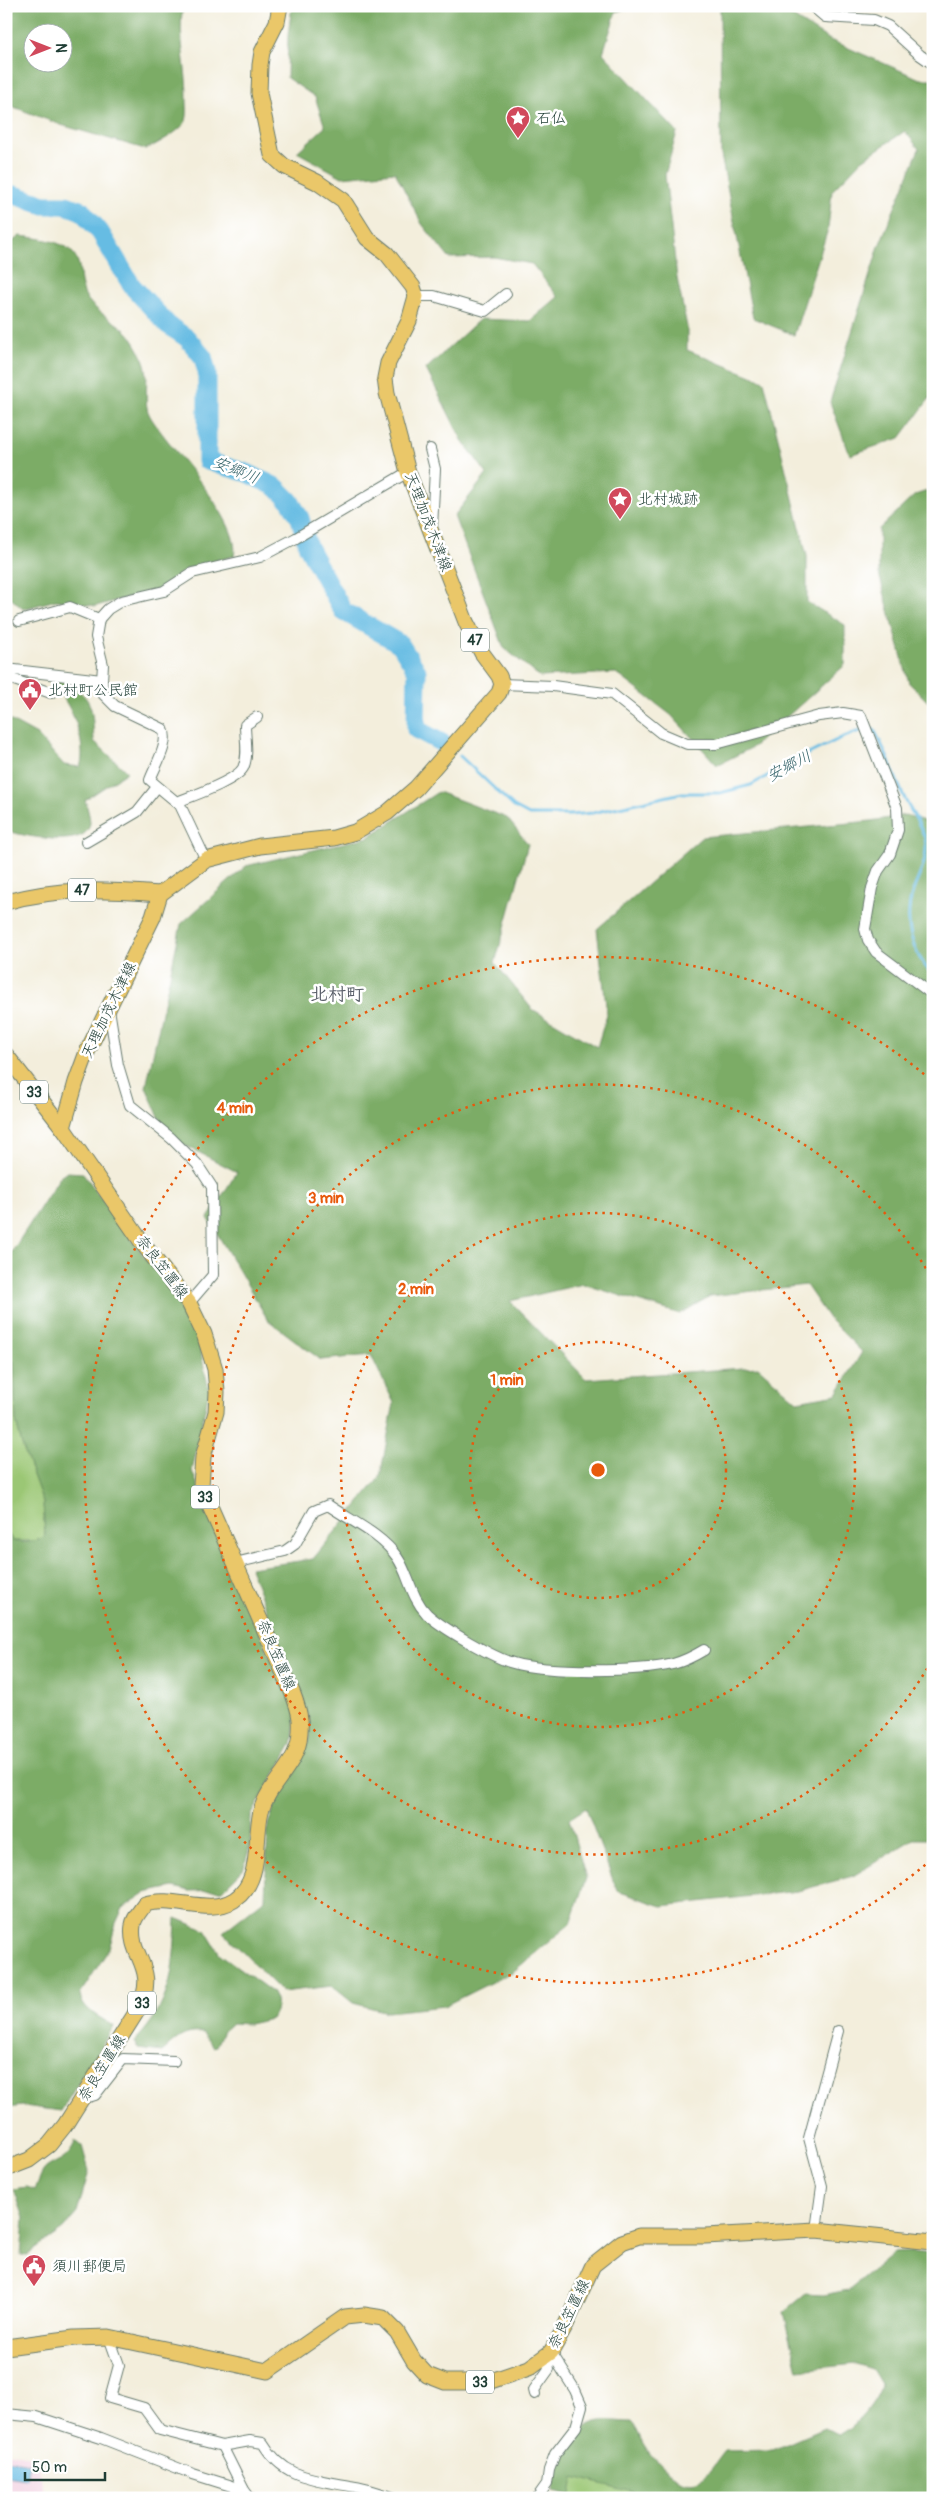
<svg xmlns="http://www.w3.org/2000/svg" width="939" height="2504" viewBox="0 0 939 2504" font-family="Pangolin,'Klee One',sans-serif">
<style>
.built{fill:#f2cfe0}
.green{fill:#9bc774;stroke:#5d8254}
.forest{fill:#7cac66;stroke:#4e744d;fill-rule:evenodd}
.water{fill:#66bce3;stroke:#427c8c}
.lines{fill:none;stroke-linecap:round;stroke-linejoin:round}
.stream{stroke:#66bce3;stroke-width:3}
.river{stroke:#66bce3;stroke-width:19}
.street-casing{stroke:#697b6f;stroke-width:12}
.primary-casing{stroke:#697b6f;stroke-width:17}
.street{stroke:#fff;stroke-width:10}
.primary{stroke:#eac769;stroke-width:15}
.ring{fill:none;stroke:#e8590c;stroke-width:2.5;stroke-dasharray:2.5 5}
.labels{text-anchor:middle;dominant-baseline:central;stroke-width:5;stroke-linejoin:round;paint-order:stroke}
.shield{fill:#fff;stroke:#627771;stroke-width:1}
.shield-label{font-size:14px;font-weight:bold;fill:#1f3d34}
.poi-label{font-size:15px;fill:#1f3d34;stroke:#fff;text-anchor:start}
.street-label{font-size:15px;fill:#1f3d34;stroke:#fff}
.water-label{font-size:16px;font-style:italic;fill:#346369;stroke:#fff}
.quarter-label{font-size:18px;font-weight:bold;fill:#585e68;stroke:#fff}
.centre{fill:#e8590c;stroke:#fff;stroke-width:2.5}
.ring-label{font-size:15px;text-anchor:middle;font-weight:bold;fill:#e8590c;stroke:#fff;stroke-width:5;stroke-linejoin:round;paint-order:stroke}
</style>
<rect width="100%" height="100%" fill="#fff"/>
<filter id="ink" filterUnits="userSpaceOnUse"><feTurbulence type="fractalNoise" baseFrequency=".02" numOctaves="2"/><feDisplacementMap in="SourceGraphic" scale="10" xChannelSelector="R" yChannelSelector="G"/><feConvolveMatrix kernelMatrix="1 2 1 2 8 2 1 2 1" color-interpolation-filters="sRGB"/></filter>
<filter id="wash" filterUnits="userSpaceOnUse"><feTurbulence type="fractalNoise" baseFrequency=".0096" numOctaves="4" result="noise"/><feDisplacementMap in="SourceGraphic" scale="20" xChannelSelector="R" yChannelSelector="G"/><feGaussianBlur stdDeviation="1.12" result="paint"/><feColorMatrix in="noise" values="0 0 0 0 0 0 0 0 0 0 0 0 0 0 0 0 0 1.4 0 .05"/><feComposite in="paint" operator="in"/></filter>
<g filter="url(#wash)">
<rect width="100%" height="100%" fill="#f3eedc"/>
<path class="built" d="M 6,2452 L 36,2457 L 43,2491 L 48,2498 L 6,2498 Z"/>
<g class="green">
<path d="M 6,1356 L 14,1362 L 16,1421 L 22,1445 L 43,1502 L 45,1537 L 38,1541 L 13,1541 L 6,1531 Z"/>
<path d="M 574,2467 L 641,2491 L 640,2498 L 546,2498 L 546,2496 L 570,2497 Z"/>
</g>
<g class="forest">
<path d="M 17,6 L 183,6 C 177,35 188,71 187,102 C 187,107 188,115 186,121 C 182,130 155,146 145,149 L 61,125 L 6,104 L 6,22 ZM 62,32 L 62,62 L 32,62 L 32,32 Z"/>
<path d="M 292,6 L 634,6 L 616,12 L 603,53 L 677,132 L 665,175 L 677,278 L 687,327 L 687,350 L 764,381 L 807,556 L 807,602 L 845,625 L 845,665 L 753,747 L 717,765 L 671,715 L 616,673 L 540,677 L 504,648 L 454,516 L 487,474 L 462,440 L 426,369 L 480,319 L 530,321 L 558,297 L 532,264 L 494,257 L 449,258 L 422,224 L 395,172 L 342,177 L 297,152 L 325,127 L 315,97 L 287,78 L 288,35 Z"/>
<path d="M 720,6 L 775,6 L 830,40 L 920,79 L 933,79 L 933,394 L 900,438 L 850,455 L 830,402 L 879,246 L 919,149 L 905,131 L 862,160 L 832,191 L 828,229 L 794,335 L 753,318 L 721,155 Z"/>
<path d="M 20,236 C 36,238 62,240 73,253 C 83,265 78,280 84,293 C 91,310 113,319 126,331 C 133,338 142,354 145,364 C 150,378 142,404 150,416 C 168,447 243,521 234,556 L 187,569 L 159,589 L 96,606 L 56,600 L 23,609 L 6,594 L 6,246 Z"/>
<path d="M 933,489 L 933,707 L 909,683 L 879,574 L 879,529 L 915,495 Z"/>
<path d="M 58,679 C 94,696 92,705 94,741 L 127,772 L 85,800 C 87,807 90,816 90,823 C 88,851 22,835 6,831 L 6,718 L 37,735 L 64,765 L 80,767 C 88,745 71,702 54,687 Z"/>
<path d="M 438,792 L 507,818 L 528,844 L 495,963 L 532,1009 L 597,1047 L 607,1014 L 597,929 L 702,837 L 871,821 L 906,815 L 933,824 L 933,1839 L 913,1839 L 853,1876 L 798,1891 L 662,1906 L 617,1891 L 586,1808 L 569,1819 L 586,1878 L 570,1924 L 514,1971 L 444,2006 L 387,2012 L 353,2003 L 332,1986 L 282,1992 L 223,1932 L 265,1899 L 268,1824 L 278,1798 L 310,1739 L 309,1718 L 250,1568 L 313,1559 L 380,1477 L 394,1403 L 371,1355 L 321,1360 L 268,1320 L 208,1218 L 237,1172 L 167,1136 L 146,1087 L 181,924 L 246,866 L 368,837 ZM 583,1284 L 680,1314 L 710,1296 L 806,1285 L 830,1320 L 862,1352 L 837,1394 L 797,1401 L 758,1367 L 586,1379 L 510,1301 Z"/>
<path d="M 67,1172 L 83,1173 L 168,1289 L 197,1335 L 209,1390 L 192,1471 L 235,1576 L 296,1714 L 292,1744 L 251,1816 L 250,1846 L 243,1870 L 223,1890 L 190,1891 L 174,1887 L 145,1893 L 123,1908 L 116,1923 L 109,1949 L 80,1994 C 83,2011 100,2017 114,2026 L 61,2111 L 24,2106 L 6,2108 L 6,1531 L 13,1541 C 24,1543 35,1543 45,1536 L 43,1502 L 22,1445 L 16,1421 L 14,1362 L 6,1356 L 6,1261 L 60,1177 Z"/>
<path d="M 176,1918 L 205,1930 L 220,1954 L 272,1992 C 279,2003 277,2008 271,2019 L 248,2024 L 232,2023 L 223,2031 L 216,2046 L 213,2047 L 204,2033 C 183,2031 177,2039 162,2052 L 138,2049 L 134,2042 C 172,2004 174,1969 176,1918 Z"/>
<path d="M 75,2140 L 82,2146 L 89,2171 L 77,2213 L 63,2229 L 25,2256 L 21,2256 L 24,2218 L 14,2189 L 27,2187 L 35,2190 C 38,2183 41,2172 46,2168 C 60,2158 70,2160 75,2140 Z"/>
<path d="M 910,2252 L 933,2254 L 933,2498 L 634,2498 L 633,2492 L 574,2477 L 571,2495 L 552,2491 C 558,2462 566,2433 596,2422 C 606,2419 621,2422 631,2422 C 638,2429 639,2437 644,2445 C 654,2461 679,2489 699,2480 C 709,2475 718,2459 725,2451 L 773,2450 L 824,2428 L 838,2435 C 852,2431 880,2399 881,2384 L 872,2369 L 856,2364 L 798,2370 L 784,2312 L 806,2294 L 823,2295 L 848,2290 L 893,2253 Z"/>
</g>
<path class="water" d="M 6,2459 L 29,2463 L 26,2479 L 6,2476 Z"/>
<g class="lines">
<path class="stream" d="M 460,756 L 514,807 L 529,815 L 570,815 L 592,813 L 682,793 L 720,793 L 751,785 L 798,759 L 839,739 L 862,730 L 874,730 C 887,752 894,776 905,799 C 911,813 924,828 926,844 C 927,862 919,875 913,891 C 903,921 911,953 933,975"/>
<path class="river" d="M 6,195 L 15,195 L 44,205 L 66,205 L 82,211 L 100,232 L 132,286 L 168,325 L 187,338 L 203,357 L 207,372 L 207,461 L 247,473 L 276,487 L 290,501 L 300,518 L 308,547 L 343,611 L 400,644 L 417,671 L 416,729 L 442,743"/>
</g>
</g>
<g filter="url(#ink)">
<g class="lines">
<g class="street-casing">
<g id="street">
<path d="M 812,6 L 825,17 L 874,20 L 888,26 L 920,55 L 933,64"/>
<path d="M 416,296 L 434,296 L 485,311 L 506,294"/>
<path d="M 430,449 L 435,469 L 432,528"/>
<path d="M 19,621 L 70,607 L 99,619"/>
<path d="M 6,669 L 102,680"/>
<path d="M 6,677 L 51,693"/>
<path d="M 502,684 L 553,686 L 612,694 L 661,733 L 687,744 L 716,744 L 819,716 L 843,713 L 861,716 L 897,808 L 898,830 L 890,854 L 878,871 L 872,888 L 865,929 L 868,940 L 876,952 L 933,995"/>
<path d="M 177,802 C 192,796 236,781 243,768 C 249,756 245,738 245,725 L 257,717"/>
<path d="M 86,842 L 137,812 L 157,787"/>
<path d="M 206,860 L 180,805 L 150,780 C 155,766 170,743 163,729 L 115,706 L 103,694 L 102,680 L 103,665 L 96,637 L 99,619 L 108,609 L 121,601 L 164,591 L 192,573 L 260,557 L 296,538 L 408,472"/>
<path d="M 109,1009 L 118,1065 L 130,1105 L 171,1138 L 197,1164 L 212,1187 L 213,1275 L 189,1303"/>
<path d="M 235,1563 L 285,1551 L 295,1544 L 314,1511 L 328,1505 C 351,1521 381,1534 397,1557 C 409,1574 410,1596 427,1614 C 442,1628 494,1658 513,1663 C 547,1673 638,1672 673,1664 C 684,1661 694,1656 704,1650"/>
<path d="M 82,2099 L 95,2095 L 123,2059 L 174,2061"/>
<path d="M 816,2230 L 822,2186 L 809,2138 L 838,2031"/>
<path d="M 109,2337 L 119,2365 L 110,2398 L 144,2408 L 160,2430 L 222,2446 L 250,2441 L 263,2443 C 283,2478 313,2479 350,2486 C 365,2488 380,2493 395,2498"/>
<path d="M 535,2394 L 534,2390 L 549,2369 L 547,2356"/>
<path d="M 6,2414 L 37,2417 L 101,2438 L 193,2474 L 244,2490"/>
<path d="M 222,2446 L 244,2490 L 250,2498"/>
<path d="M 537,2498 L 547,2484 L 549,2470 L 555,2454 L 576,2427 L 582,2406 L 575,2390 L 551,2352"/>
</g>
</g>
<g class="primary-casing">
<g id="primary">
<path d="M 6,902 C 59,887 106,890 160,894"/>
<path d="M 6,1055 L 63,1128 L 143,1244 L 189,1303 L 204,1334 L 215,1369 L 217,1392 L 216,1412 L 203,1457 L 201,1486 L 293,1694 C 300,1713 302,1721 299,1741 C 294,1767 268,1785 261,1811 C 254,1839 263,1881 234,1900 C 208,1916 174,1895 145,1904 C 141,1910 134,1917 133,1925 C 128,1957 159,1966 139,2008 L 65,2125 L 49,2145 L 29,2160 L 6,2169"/>
<path d="M 63,1128 L 76,1082 L 87,1052 L 153,917 L 160,894 L 206,860 L 260,846 L 334,838 L 355,832 L 387,813 L 416,788 L 499,693 L 502,684 L 499,676 L 482,653 L 466,622 L 408,472 L 387,393 L 385,378 L 388,363 L 409,321 L 416,296 L 413,287 L 387,254 L 367,238 L 343,200 L 317,182 L 284,166 L 272,155 L 259,93 L 260,65 L 262,52 L 277,22 L 280,6"/>
<path d="M 6,2347 L 74,2338 L 109,2337 L 267,2371 L 345,2317 L 364,2315 L 383,2318 L 397,2332 L 414,2361 L 427,2375 L 445,2382 L 488,2382 L 529,2368 L 551,2352 L 564,2329 L 593,2265 L 622,2242 L 639,2236 L 705,2236 L 816,2230 L 933,2242"/>
</g>
</g>
<use href="#street" class="street"/>
<use href="#primary" class="primary"/>
</g>
</g>
<g class="ring">
<circle cx="598" cy="1470" r="128"/>
<circle cx="598" cy="1470" r="257"/>
<path d="M931 1662A385 385 0 1 1 931 1277"/>
<path d="M931 1860A513 513 0 1 1 931 1080"/>
</g>
<defs>
<g id="sight-pin" transform="scale(1.25)"><path d="M0 17L-7.5 6A9.5 9.5 0 1 1 7.5 6Z" fill="#d1495b" stroke="#fff"/><path d="M0-6L1.8-2.2L6-1.7L2.9 1.2L3.7 5.4L0 3.3L-3.7 5.4L-2.9 1.2L-6-1.7L-1.8-2.2Z" fill="#fff"/></g>
<g id="civic-pin" transform="scale(1.25)"><path d="M0 17L-7.5 6A9.5 9.5 0 1 1 7.5 6Z" fill="#d1495b" stroke="#fff"/><path d="M-.6-6.5H3V-4.5H.6V-3L4-1V1h2V6H-6V1h2V-1L-.6-3ZM-1.2 2.5V6h2.4V2.5Z" fill="#fff"/></g>
</defs>
<g fill-rule="evenodd">
<use href="#sight-pin" x="518" y="118"/>
<use href="#sight-pin" x="620" y="499"/>
<use href="#civic-pin" x="30" y="690"/>
<use href="#civic-pin" x="34" y="2266"/>
</g>
<g class="labels">
<g class="shield">
<rect x="461" y="628.5" width="28" height="23" rx="4"/>
<rect x="68" y="878.5" width="28" height="23" rx="4"/>
<rect x="20" y="1080.5" width="28" height="23" rx="4"/>
<rect x="191" y="1485.5" width="28" height="23" rx="4"/>
<rect x="128" y="1991.5" width="28" height="23" rx="4"/>
<rect x="466" y="2370.5" width="28" height="23" rx="4"/>
</g>
<g class="shield-label">
<text x="475" y="640">47</text>
<text x="82" y="890">47</text>
<text x="34" y="1092">33</text>
<text x="205" y="1497">33</text>
<text x="142" y="2003">33</text>
<text x="480" y="2382">33</text>
</g>
<g class="poi-label">
<text x="536" y="118">石仏</text>
<text x="638" y="499">北村城跡</text>
<text x="48" y="690">北村町公民館</text>
<text x="52" y="2266">須川郵便局</text>
</g>
<g class="street-label">
<text transform="translate(428 522) rotate(69)">天理加茂木津線</text>
<text transform="translate(109 1010) rotate(-64)">天理加茂木津線</text>
<text transform="translate(162 1267) rotate(53)">奈良笠置線</text>
<text transform="translate(276 1655) rotate(67)">奈良笠置線</text>
<text transform="translate(102 2068) rotate(-58)">奈良笠置線</text>
<text transform="translate(569 2314) rotate(-64)">奈良笠置線</text>
</g>
<g class="water-label">
<text transform="translate(236 470) rotate(22)">安郷川</text>
<text transform="translate(789 766) rotate(-28)">安郷川</text>
</g>
<g class="quarter-label">
<text x="337" y="994">北村町</text>
</g>
</g>
<circle cx="598" cy="1470" r="8" class="centre"/>
<g class="ring-label">
<text x="235" y="1113">4 min</text>
<text x="326" y="1203">3 min</text>
<text x="416" y="1294">2 min</text>
<text x="507" y="1385">1 min</text>
</g>
<rect width="939" height="2504" fill="none" stroke="#fff" stroke-width="25"/>
<g transform="translate(48 48) rotate(90)"><circle r="24" fill="#ffffff" stroke="#a5b1ae"/>
<path d="M0-4L9 19L0 12L-9 19Z" fill="#d1495b"/>
<text y="-8" font-size="14" font-weight="bold" text-anchor="middle" fill="#1f3d34">N</text>
</g>
<path d="M25 2472v8h80v-8" fill="none" stroke="#1f3d34" stroke-width="2.5"/>
<text x="32" y="2472" font-size="15" fill="#1f3d34" stroke="#ffffff" stroke-width="4" paint-order="stroke">50 m</text>
</svg>
